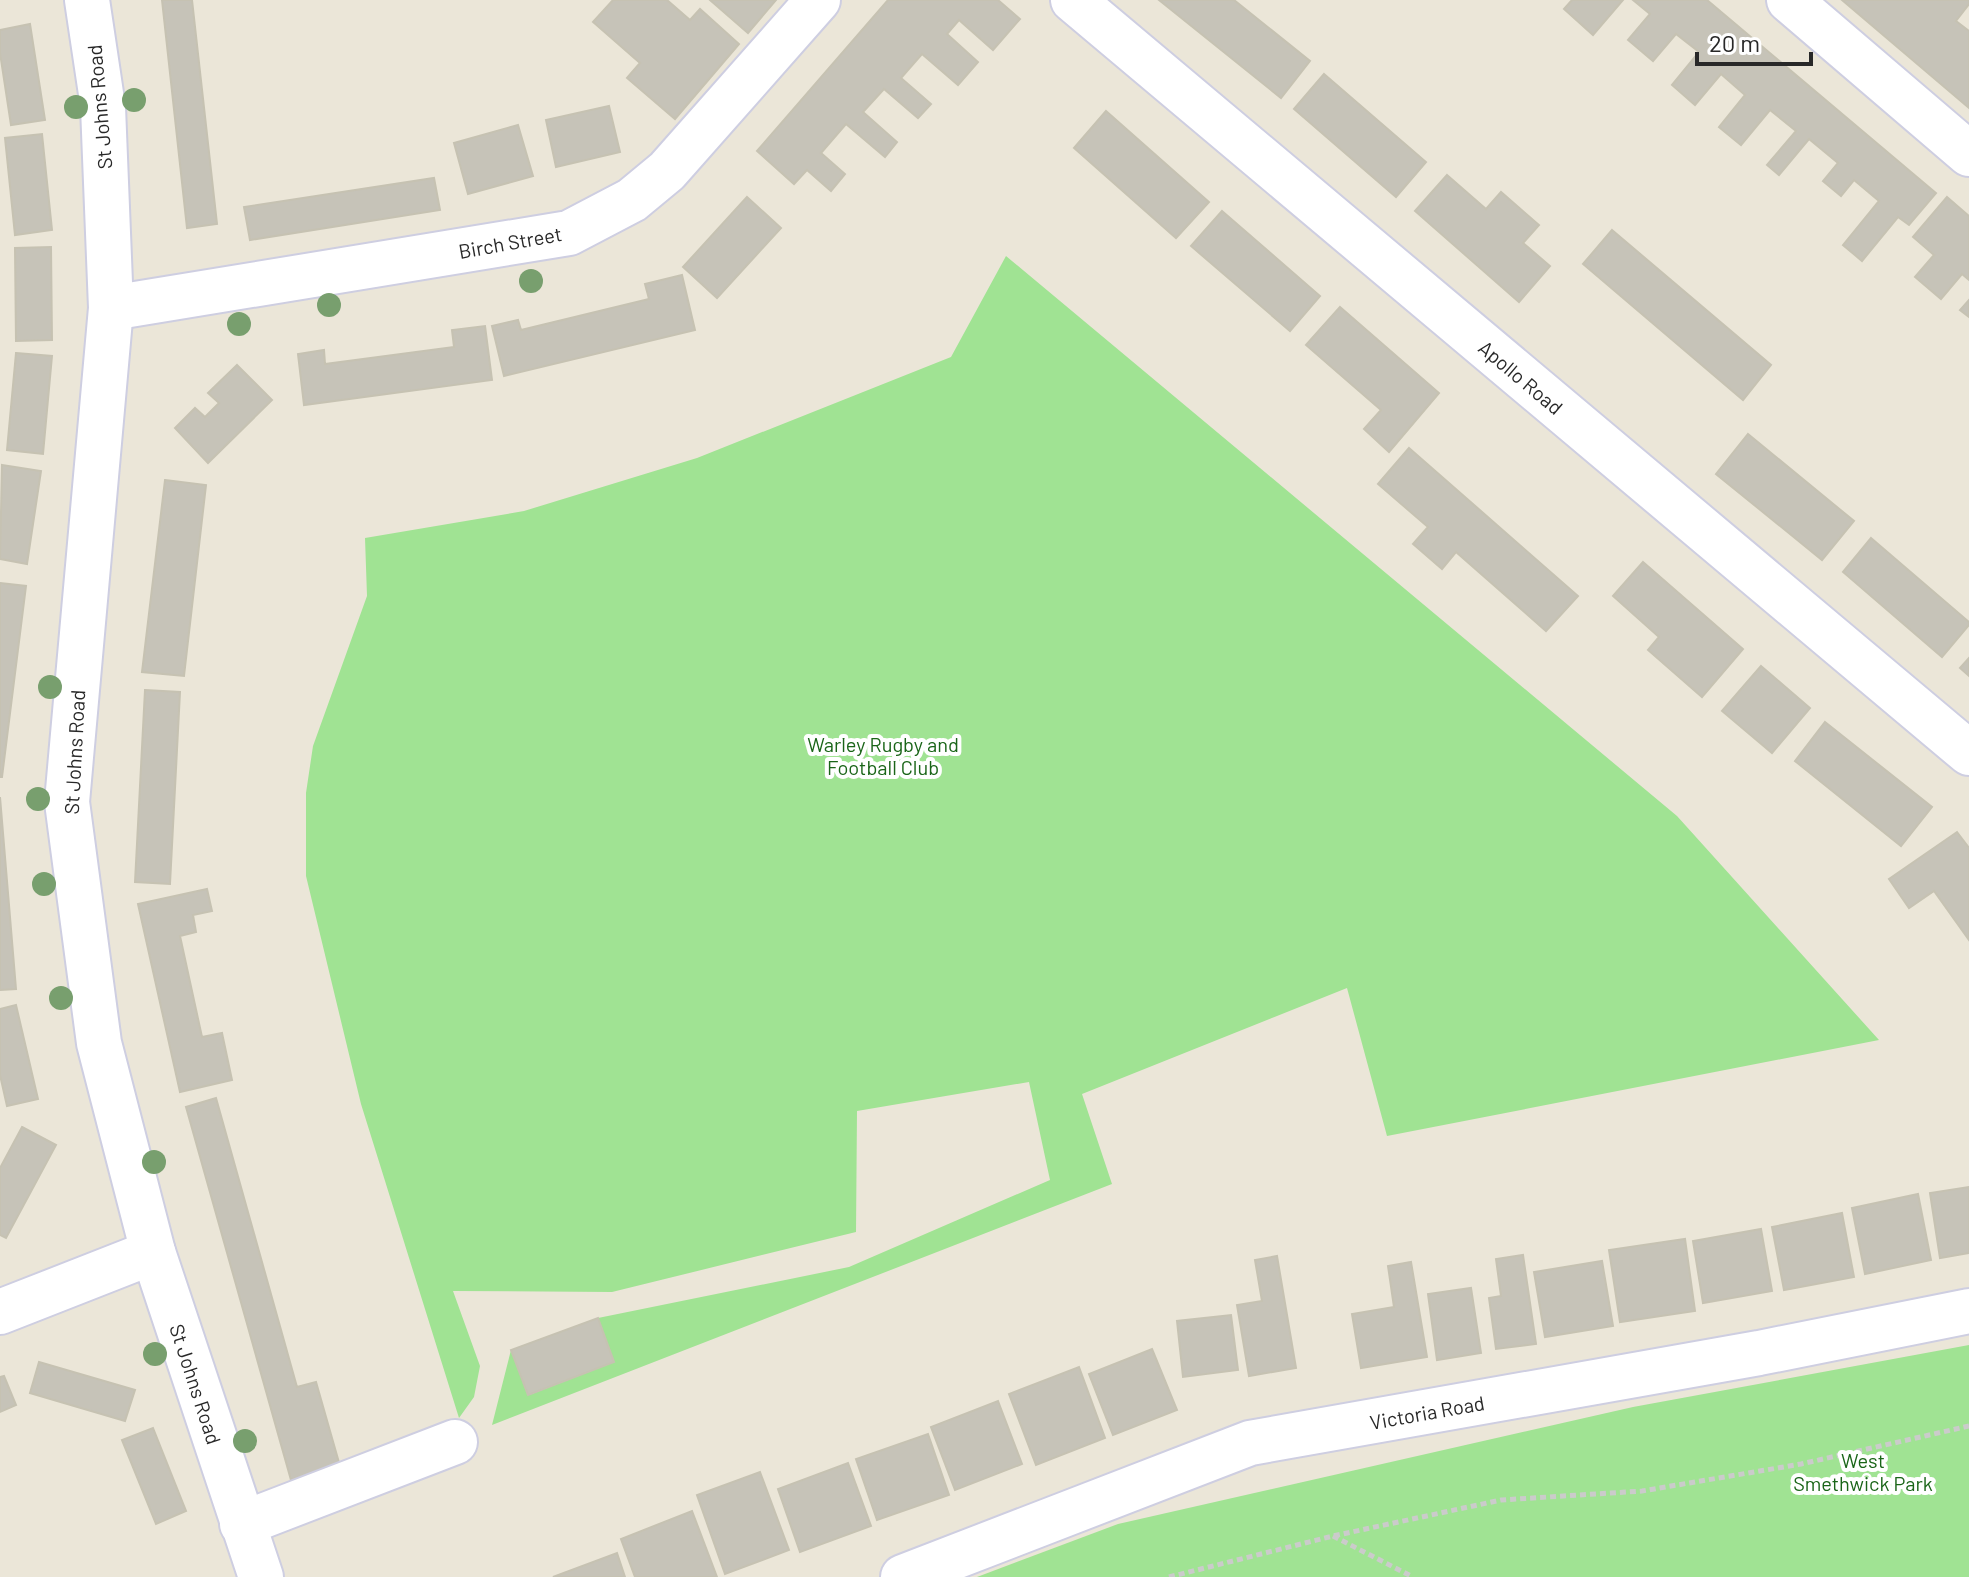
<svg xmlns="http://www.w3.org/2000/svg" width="1969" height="1577" viewBox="0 0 1969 1577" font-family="Barlow,sans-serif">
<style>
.green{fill:#a0e393}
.building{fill:#c6c3b8;stroke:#c6c2b2;stroke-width:2}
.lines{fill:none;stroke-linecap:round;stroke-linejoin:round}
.minor-casing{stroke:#cecee1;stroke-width:48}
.path{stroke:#cbcbcb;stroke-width:5;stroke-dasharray:6 4;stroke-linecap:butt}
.minor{stroke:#fff;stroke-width:44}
.tree{fill:#789f6e}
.labels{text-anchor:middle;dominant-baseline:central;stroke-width:8;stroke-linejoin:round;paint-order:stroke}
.street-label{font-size:20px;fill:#282828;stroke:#fff}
.park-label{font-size:20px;fill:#1a6518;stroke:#fff}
</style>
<rect width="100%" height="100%" fill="#ebe6d8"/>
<g class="green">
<path d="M 1006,256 L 1677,816 L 1879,1040 L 1387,1136 L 1347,988 L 1082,1094 L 1112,1184 L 492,1425 L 511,1350 L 529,1395 L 614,1362 L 598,1318 L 849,1267 L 1050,1180 L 1029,1082 L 857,1111 L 856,1232 L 612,1292 L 453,1291 L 480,1366 L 474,1397 L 459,1418 L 361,1104 L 306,876 L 306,793 L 313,746 L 367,596 L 365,538 L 524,511 L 697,458 L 951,357 Z"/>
<path d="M 1969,1345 L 1969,1577 L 977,1577 L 1118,1524 L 1633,1407 Z"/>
</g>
<g class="building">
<path d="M 162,0 L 192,0 L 217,224 L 187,228 Z"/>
<path d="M 613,0 L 667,0 L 690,20 L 700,9 L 739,44 L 675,119 L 627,78 L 640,63 L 593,22 Z"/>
<path d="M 710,0 L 776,0 L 748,33 Z"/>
<path d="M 888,0 L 998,0 L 1020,19 L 993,50 L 959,20 L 947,34 L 978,62 L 958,85 L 922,54 L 901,78 L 931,104 L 918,118 L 884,89 L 863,112 L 897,142 L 885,157 L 846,124 L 821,153 L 845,174 L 831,191 L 807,170 L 794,184 L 757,151 Z"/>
<path d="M 1159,0 L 1234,0 L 1310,61 L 1281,98 Z"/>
<path d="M 1572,0 L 1623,0 L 1593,35 L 1564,9 Z"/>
<path d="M 1633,0 L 1707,0 L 1936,193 L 1909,225 L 1898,217 L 1862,261 L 1843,245 L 1879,201 L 1854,180 L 1841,196 L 1823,181 L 1838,163 L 1809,139 L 1779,175 L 1767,165 L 1796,131 L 1770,110 L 1741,145 L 1719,127 L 1745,95 L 1721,74 L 1695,105 L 1672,85 L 1699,52 L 1676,34 L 1653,61 L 1628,40 L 1650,14 Z"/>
<path d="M 1842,0 L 1969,0 L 1969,4 L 1956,21 L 1969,31 L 1969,108 Z"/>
<path d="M 30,24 L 45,120 L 11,125 L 0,53 L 0,30 Z"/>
<path d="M 1324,74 L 1426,162 L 1396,197 L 1294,109 Z"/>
<path d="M 609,106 L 620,152 L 556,167 L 546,120 Z"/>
<path d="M 1106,111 L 1209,202 L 1176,238 L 1074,148 Z"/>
<path d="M 518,125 L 533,176 L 468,194 L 454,143 Z"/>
<path d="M 42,134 L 52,230 L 15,235 L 5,138 Z"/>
<path d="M 1447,175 L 1486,209 L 1501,192 L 1539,225 L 1523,243 L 1550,266 L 1519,302 L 1415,211 Z"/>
<path d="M 434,178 L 440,210 L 250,240 L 244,207 Z"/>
<path d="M 747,197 L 781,228 L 717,298 L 683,267 Z"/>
<path d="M 1947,197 L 1969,216 L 1969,280 L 1962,274 L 1941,299 L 1915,277 L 1934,255 L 1913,237 Z"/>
<path d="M 1222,211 L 1320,296 L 1290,331 L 1191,246 Z"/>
<path d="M 1612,230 L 1771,365 L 1743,400 L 1583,264 Z"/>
<path d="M 51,247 L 52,340 L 16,341 L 15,248 Z"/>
<path d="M 682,275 L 695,330 L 504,376 L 492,326 L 518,320 L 521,330 L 649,299 L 645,284 Z"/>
<path d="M 1969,300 L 1969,317 L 1960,310 Z"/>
<path d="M 1340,307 L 1439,393 L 1389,452 L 1364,429 L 1381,410 L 1306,345 Z"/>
<path d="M 485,326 L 492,380 L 304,405 L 298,354 L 324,350 L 325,364 L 454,347 L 452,330 Z"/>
<path d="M 16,353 L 52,356 L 43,454 L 7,450 Z"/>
<path d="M 237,365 L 272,400 L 208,463 L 175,428 L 195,408 L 205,417 L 219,403 L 208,393 Z"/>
<path d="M 1748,434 L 1854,521 L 1822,560 L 1716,474 Z"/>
<path d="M 1409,448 L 1578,596 L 1546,631 L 1456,552 L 1442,569 L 1413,544 L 1428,527 L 1378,484 Z"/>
<path d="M 2,465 L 41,471 L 27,564 L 0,559 Z"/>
<path d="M 165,480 L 206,485 L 184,676 L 142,672 Z"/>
<path d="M 1871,538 L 1969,622 L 1969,625 L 1942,657 L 1843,572 Z"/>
<path d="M 1643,562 L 1743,649 L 1702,697 L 1648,650 L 1659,637 L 1613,596 Z"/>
<path d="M 0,583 L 26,586 L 2,777 L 0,777 Z"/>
<path d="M 1969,658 L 1969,676 L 1960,668 Z"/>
<path d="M 1761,666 L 1810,708 L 1772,753 L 1722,711 Z"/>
<path d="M 145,690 L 180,692 L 170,884 L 135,882 Z"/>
<path d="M 1825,722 L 1932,807 L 1901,846 L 1795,761 Z"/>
<path d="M 0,797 L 16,989 L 0,990 Z"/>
<path d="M 1957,832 L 1969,848 L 1969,940 L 1934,891 L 1909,908 L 1889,879 Z"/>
<path d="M 207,889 L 212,911 L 193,915 L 196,932 L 180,936 L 202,1037 L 222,1033 L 232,1080 L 180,1092 L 138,904 Z"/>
<path d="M 16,1005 L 38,1099 L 7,1106 L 0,1075 L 0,1009 Z"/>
<path d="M 216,1098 L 297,1387 L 316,1382 L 340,1466 L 291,1480 L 186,1107 Z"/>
<path d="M 22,1127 L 56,1145 L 6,1238 L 0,1235 L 0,1168 Z"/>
<path d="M 1969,1187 L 1969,1253 L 1940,1258 L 1930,1193 Z"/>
<path d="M 1918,1194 L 1931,1260 L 1865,1274 L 1852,1208 Z"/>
<path d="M 1842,1213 L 1854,1277 L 1784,1290 L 1772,1227 Z"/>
<path d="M 1761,1229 L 1772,1291 L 1703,1303 L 1693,1241 Z"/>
<path d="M 1685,1239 L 1695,1311 L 1620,1322 L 1609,1250 Z"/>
<path d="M 1523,1255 L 1536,1344 L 1496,1349 L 1489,1298 L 1501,1296 L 1496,1259 Z"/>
<path d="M 1277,1256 L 1296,1368 L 1249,1376 L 1237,1305 L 1262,1301 L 1255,1260 Z"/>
<path d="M 1602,1261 L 1613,1326 L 1545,1337 L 1534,1272 Z"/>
<path d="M 1411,1262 L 1427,1357 L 1361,1368 L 1352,1314 L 1394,1307 L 1388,1266 Z"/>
<path d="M 1471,1288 L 1481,1353 L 1437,1360 L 1428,1294 Z"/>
<path d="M 1231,1315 L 1238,1370 L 1183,1377 L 1177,1321 Z"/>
<path d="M 598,1318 L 614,1362 L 528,1395 L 511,1350 Z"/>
<path d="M 1152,1349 L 1177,1410 L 1113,1435 L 1089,1374 Z"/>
<path d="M 39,1362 L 135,1390 L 125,1421 L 30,1393 Z"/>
<path d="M 1079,1367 L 1105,1438 L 1036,1465 L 1009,1394 Z"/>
<path d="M 4,1376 L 16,1405 L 0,1412 L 0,1377 Z"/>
<path d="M 998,1401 L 1022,1464 L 955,1490 L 931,1427 Z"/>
<path d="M 153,1428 L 186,1511 L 156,1524 L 122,1440 Z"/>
<path d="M 928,1434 L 949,1495 L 877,1520 L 856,1459 Z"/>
<path d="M 848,1463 L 871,1526 L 800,1552 L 778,1489 Z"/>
<path d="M 760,1472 L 789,1550 L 725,1574 L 697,1495 Z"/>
<path d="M 692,1511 L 717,1577 L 635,1577 L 621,1539 Z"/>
<path d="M 617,1553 L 625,1577 L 553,1577 Z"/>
</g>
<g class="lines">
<g class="minor-casing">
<g id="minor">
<path d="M 87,0 L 103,107 L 111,308 L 67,802 L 99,1043 L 153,1252 L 261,1577"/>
<path d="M 1073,0 L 1969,753"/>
<path d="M 1789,0 L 1969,154"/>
<path d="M 111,308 L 569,233 L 632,200 L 667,171 L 818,0"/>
<path d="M 0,1312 L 153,1252"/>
<path d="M 242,1524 L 455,1442"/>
<path d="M 903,1577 L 1250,1443 L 1759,1353 L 1969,1311"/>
</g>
</g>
<g class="path">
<path d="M 1333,1536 L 1413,1577"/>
<path d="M 1169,1577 L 1333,1536 L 1501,1500 L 1642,1491 L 1801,1464 L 1969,1426"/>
</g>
<use href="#minor" class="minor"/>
</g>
<g class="tree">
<circle cx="134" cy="100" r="12"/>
<circle cx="76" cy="107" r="12"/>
<circle cx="531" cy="281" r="12"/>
<circle cx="329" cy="305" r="12"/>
<circle cx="239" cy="324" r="12"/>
<circle cx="50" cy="687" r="12"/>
<circle cx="38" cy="799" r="12"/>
<circle cx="44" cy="884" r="12"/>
<circle cx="61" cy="998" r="12"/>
<circle cx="154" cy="1162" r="12"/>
<circle cx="155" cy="1354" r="12"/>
<circle cx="245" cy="1441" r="12"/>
</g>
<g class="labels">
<g class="street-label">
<text transform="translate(99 107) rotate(-95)">St Johns Road</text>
<text transform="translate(510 242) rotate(-10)">Birch Street</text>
<text transform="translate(1521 377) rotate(40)">Apollo Road</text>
<text transform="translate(74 752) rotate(-87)">St Johns Road</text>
<text transform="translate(196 1384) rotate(72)">St Johns Road</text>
<text transform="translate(1427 1412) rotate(-10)">Victoria Road</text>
</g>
<g class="park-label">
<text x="883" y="744">Warley Rugby and<tspan x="883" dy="23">Football Club</tspan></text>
<text x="1863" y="1460">West<tspan x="1863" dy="23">Smethwick Park</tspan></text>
</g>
</g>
<path d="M1697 52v12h114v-12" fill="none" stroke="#282828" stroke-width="4"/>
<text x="1709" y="52" font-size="24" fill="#282828" stroke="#ffffff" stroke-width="6" paint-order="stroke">20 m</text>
</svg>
